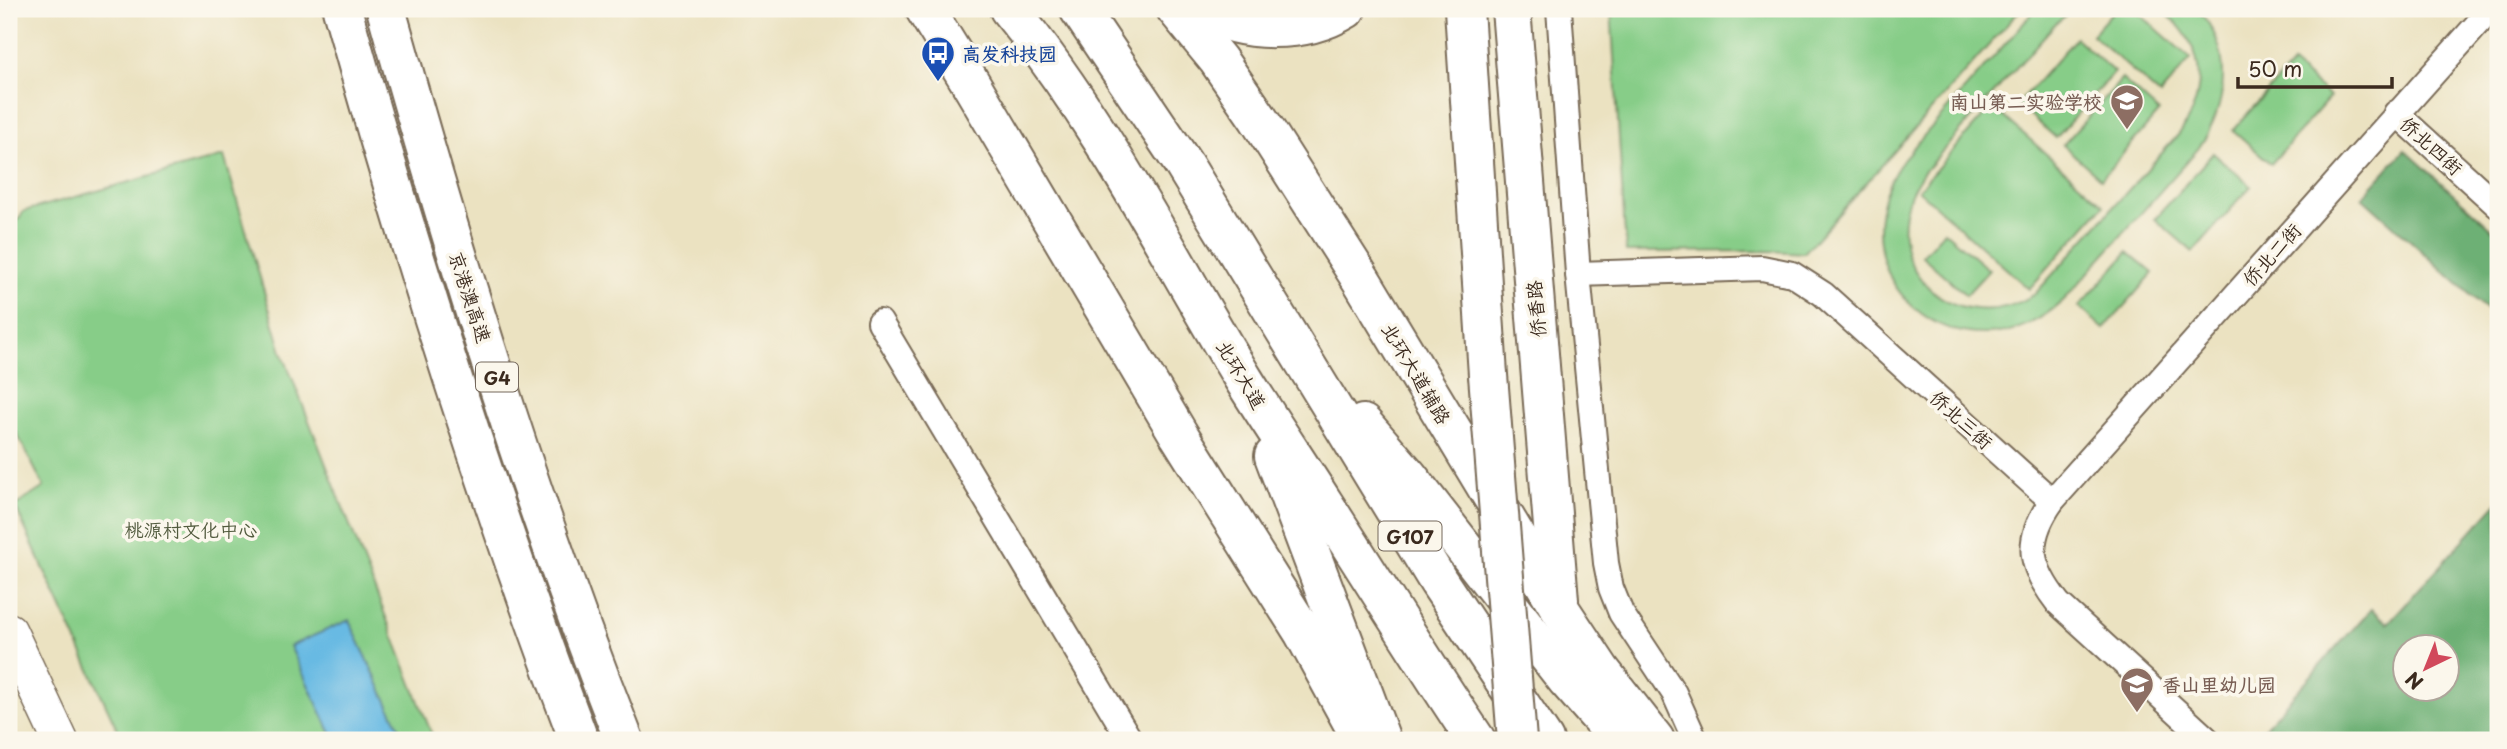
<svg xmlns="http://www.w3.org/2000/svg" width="2507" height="749" viewBox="0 0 2507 749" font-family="'Playpen Sans','LXGW WenKai TC',sans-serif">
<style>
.green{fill:#87cd88;stroke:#617c53;stroke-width:2}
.forest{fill:#6db074;stroke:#546d49;stroke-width:2;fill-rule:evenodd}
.water{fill:#67bae3;stroke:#517280;stroke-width:2}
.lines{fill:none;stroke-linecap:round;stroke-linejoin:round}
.street-casing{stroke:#796a57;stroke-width:28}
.secondary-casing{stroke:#796a57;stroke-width:38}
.primary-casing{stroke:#796a57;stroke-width:42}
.highway-casing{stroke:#796a57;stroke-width:42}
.street{stroke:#fff;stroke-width:24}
.secondary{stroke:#fff;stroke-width:35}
.primary{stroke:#fff;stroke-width:38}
.highway{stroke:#fff;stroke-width:38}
.highway-bridge-casing{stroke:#796a57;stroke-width:42;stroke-linecap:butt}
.highway-bridge{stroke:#fff;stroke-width:38}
.labels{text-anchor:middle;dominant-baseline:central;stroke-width:7;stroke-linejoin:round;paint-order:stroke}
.shield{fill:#fbf7ec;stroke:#75685c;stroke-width:2}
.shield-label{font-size:18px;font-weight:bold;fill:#3b2a1e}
.transit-label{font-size:19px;font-weight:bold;fill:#164399;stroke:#fbf7ec;text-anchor:start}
.education-label{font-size:19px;font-weight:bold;fill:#785e54;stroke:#fbf7ec;text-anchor:end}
.street-label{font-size:19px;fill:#3b2a1e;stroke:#fbf7ec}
.park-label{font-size:19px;fill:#525b3e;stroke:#fbf7ec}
</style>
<rect width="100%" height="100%" fill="#fbf7ec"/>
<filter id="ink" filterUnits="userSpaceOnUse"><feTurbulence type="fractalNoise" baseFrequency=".0143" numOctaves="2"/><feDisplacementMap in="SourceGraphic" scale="14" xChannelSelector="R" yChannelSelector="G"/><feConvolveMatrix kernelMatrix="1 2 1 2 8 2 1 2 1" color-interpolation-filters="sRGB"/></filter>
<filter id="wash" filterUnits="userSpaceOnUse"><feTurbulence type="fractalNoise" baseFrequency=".00686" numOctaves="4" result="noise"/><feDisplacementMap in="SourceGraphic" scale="28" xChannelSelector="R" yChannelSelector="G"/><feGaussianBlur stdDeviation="1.57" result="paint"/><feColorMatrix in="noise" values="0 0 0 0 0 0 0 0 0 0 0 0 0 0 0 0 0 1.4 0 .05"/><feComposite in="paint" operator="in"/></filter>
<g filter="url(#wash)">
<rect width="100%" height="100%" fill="#ebe2c1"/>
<g class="green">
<path d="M 1611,9 L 2021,9 L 1804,253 L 1769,251 L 1626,252 Z"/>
<path d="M 2036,9 L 2074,9 L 2055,24 L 1923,173 C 1864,254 1950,347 2035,294 L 2179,134 C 2211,89 2204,41 2160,9 L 2197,9 C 2235,49 2228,107 2198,149 L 2064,300 C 1960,395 1822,273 1904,158 Z"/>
<path d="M 2115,9 L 2134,9 L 2191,59 L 2160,95 L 2092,35 Z"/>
<path d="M 2076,38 L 2114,72 L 2056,138 L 2018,104 Z"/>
<path d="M 2292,64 L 2330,97 L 2271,164 L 2233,130 Z"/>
<path d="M 2122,79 L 2159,112 L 2101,179 L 2063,145 Z"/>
<path d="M 1992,106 L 2104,205 L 2029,289 L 1918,190 Z"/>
<path d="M 2213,153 L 2251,186 L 2193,252 L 2155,219 Z"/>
<path d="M 224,156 L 282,352 L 434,740 L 122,740 L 15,506 L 44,487 L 9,418 L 9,232 L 24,211 Z"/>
<path d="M 1944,231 L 1989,270 L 1966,295 L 1922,256 Z"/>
<path d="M 2128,252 L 2153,273 L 2104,329 L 2079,307 Z"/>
</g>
<g class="forest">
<path d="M 2405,150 L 2498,234 L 2498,320 L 2362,197 Z"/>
<path d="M 2498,502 L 2498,740 L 2259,740 L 2256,737 L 2371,609 L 2388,623 ZM 2406,648 L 2448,648 L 2448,690 L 2406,690 Z"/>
</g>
<path class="water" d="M 349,620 L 405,740 L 334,740 L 290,646 Z"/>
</g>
<g filter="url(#ink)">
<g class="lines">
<g class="street-casing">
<g id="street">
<path d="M 1559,9 L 1578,274 L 1606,563 L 1611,588 L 1621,613 L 1674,693 L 1695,740"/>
<path d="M 2396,113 L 2498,206"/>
<path d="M 1578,274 L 1762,268 L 1792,274 L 1823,294 L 2052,501"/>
<path d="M 880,322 L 1130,740"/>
<path d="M 2208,740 L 2058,603 C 2029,566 2024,541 2052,501 L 2491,9"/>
</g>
</g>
<g class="secondary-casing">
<path id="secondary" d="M 9,631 L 60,740"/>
</g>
<g class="primary-casing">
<g id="primary">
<path d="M 925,9 L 967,77 L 1179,435 L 1303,632 L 1362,740"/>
<path d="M 1176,9 L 1218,60 L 1258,118 L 1362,281 L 1560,609 L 1601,671 L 1655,740"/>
<path d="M 1201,9 C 1242,35 1305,34 1346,9"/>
<path d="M 1511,9 L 1559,600"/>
</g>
</g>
<g class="highway-casing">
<g id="highway">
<path d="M 342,9 C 411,256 488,500 579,740"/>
<path d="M 386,9 C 455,256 530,502 624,740"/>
<path d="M 1009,9 C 1102,122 1168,255 1244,380 C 1270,422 1298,463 1324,504 C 1375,583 1424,663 1476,740"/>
<path d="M 1079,9 L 1184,165 L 1438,581 L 1544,740"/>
<path d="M 1464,9 L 1488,375"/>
<path d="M 1363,424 L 1408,476 L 1567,680 L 1620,740"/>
<path d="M 1274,456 L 1381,740"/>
</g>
</g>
<use href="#street" class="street"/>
<use href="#secondary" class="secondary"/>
<use href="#primary" class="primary"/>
<use href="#highway" class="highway"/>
<g class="highway-bridge-casing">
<path id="highway-bridge" d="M 1488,375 L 1517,740"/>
</g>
<use href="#highway-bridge" class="highway-bridge"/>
</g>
</g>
<defs>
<g id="bus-pin" transform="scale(1.75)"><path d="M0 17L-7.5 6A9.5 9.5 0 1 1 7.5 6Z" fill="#1a4fb4" stroke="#fbf7ec"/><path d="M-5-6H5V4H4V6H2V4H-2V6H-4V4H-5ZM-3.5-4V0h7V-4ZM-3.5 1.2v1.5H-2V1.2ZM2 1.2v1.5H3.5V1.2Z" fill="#fff"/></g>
<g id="school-pin" transform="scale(1.75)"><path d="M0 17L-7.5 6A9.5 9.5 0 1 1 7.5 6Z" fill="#8d6e63" stroke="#fbf7ec"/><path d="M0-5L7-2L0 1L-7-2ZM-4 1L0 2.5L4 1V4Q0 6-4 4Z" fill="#fff"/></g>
</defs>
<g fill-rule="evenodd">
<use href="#bus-pin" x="938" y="53"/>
<use href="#school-pin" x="2127" y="101"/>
<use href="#school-pin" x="2137" y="684"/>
</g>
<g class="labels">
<g class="shield">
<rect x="476" y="362.5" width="42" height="29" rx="5"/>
<rect x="1378.5" y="521.5" width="63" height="29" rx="5"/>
</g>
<g class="shield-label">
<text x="497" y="377">G4</text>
<text x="1410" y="536">G107</text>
</g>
<g class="transit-label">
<text x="962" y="53">高发科技园</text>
</g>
<g class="education-label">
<text x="2102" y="101">南山第二实验学校</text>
<text x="2162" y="684" text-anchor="start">香山里幼儿园</text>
</g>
<g class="street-label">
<text transform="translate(2432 145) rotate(42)">侨北四街</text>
<text transform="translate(2271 254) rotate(-48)">侨北二街</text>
<text transform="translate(471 297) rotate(72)">京港澳高速</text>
<text transform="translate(1535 309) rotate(-95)">侨香路</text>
<text transform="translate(1417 373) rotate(59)">北环大道辅路</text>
<text transform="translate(1242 374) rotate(59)">北环大道</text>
<text transform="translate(1962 419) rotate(42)">侨北三街</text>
</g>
<g class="park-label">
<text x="191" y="529">桃源村文化中心</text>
</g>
</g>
<rect width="2507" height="749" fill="none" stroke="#fbf7ec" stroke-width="35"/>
<g transform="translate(2426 668) rotate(223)"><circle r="33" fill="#fbf7ec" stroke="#aea59a" stroke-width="2"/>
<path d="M0-5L12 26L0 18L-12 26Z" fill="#d1495b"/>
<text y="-10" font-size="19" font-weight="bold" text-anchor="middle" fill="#3b2a1e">N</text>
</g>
<path d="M2238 77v10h154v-10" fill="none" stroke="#3b2a1e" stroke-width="3.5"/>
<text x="2248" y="77" font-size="21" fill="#3b2a1e" stroke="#fbf7ec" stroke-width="5" paint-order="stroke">50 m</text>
</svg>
